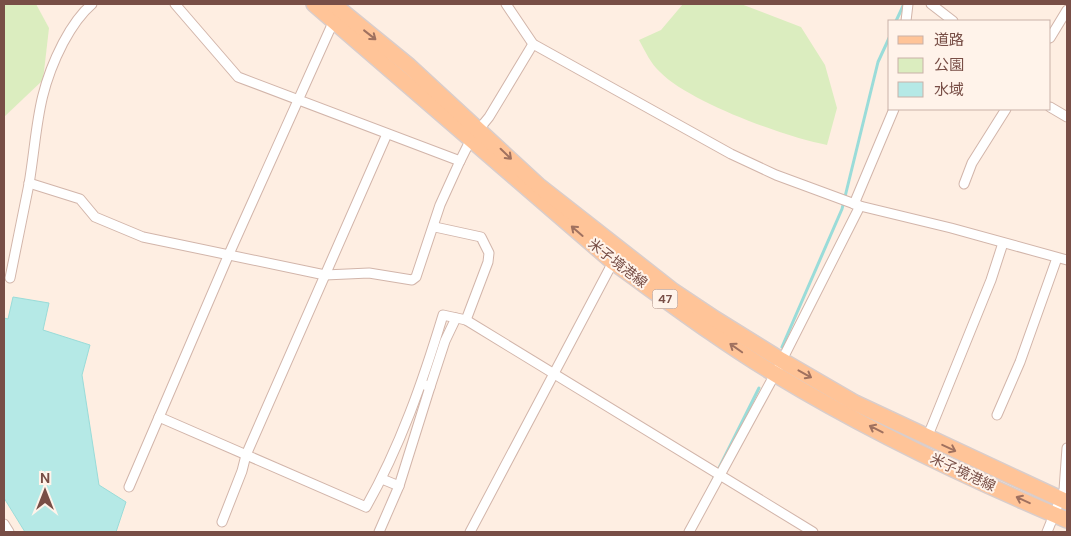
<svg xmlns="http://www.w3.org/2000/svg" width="1071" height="536" viewBox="0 0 1071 536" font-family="'DM Sans','Noto Sans JP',sans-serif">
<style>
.green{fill:#dbedbf}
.water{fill:#b5e9e6;stroke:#9adcd9}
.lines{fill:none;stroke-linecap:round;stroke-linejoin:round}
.stream{stroke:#9adcd9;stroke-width:3}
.minor-casing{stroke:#d2b5aa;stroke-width:11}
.primary-casing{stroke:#d9cdcb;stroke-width:18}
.minor{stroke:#fff;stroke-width:9}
.primary{stroke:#ffc498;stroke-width:15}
.oneway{stroke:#a0715f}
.labels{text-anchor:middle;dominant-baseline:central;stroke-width:4;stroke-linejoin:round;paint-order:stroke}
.shield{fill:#fff3ea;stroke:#a08077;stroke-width:1}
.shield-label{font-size:12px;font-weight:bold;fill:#784e46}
.street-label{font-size:14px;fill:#784e46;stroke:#fff3ea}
</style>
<rect width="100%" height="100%" fill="#feeee2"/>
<g class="green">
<path d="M 4,4 L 36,4 L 49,28 L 43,80 L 4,117 Z"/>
<path d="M 683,4 L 741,4 L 801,27 L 825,65 L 837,108 L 827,145 C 785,137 689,102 660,72 C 651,64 645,51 639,40 L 661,30 Z"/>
</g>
<path class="water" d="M 13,297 L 49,303 L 43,330 L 90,345 L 82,375 L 99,485 L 126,502 L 116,532 L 25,532 L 4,498 L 4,318 L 8,319 Z"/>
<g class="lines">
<g class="stream">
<path d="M 896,21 L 904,4"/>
<path d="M 782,347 L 842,209 L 878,62 L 890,36"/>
<path d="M 711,484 L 759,388"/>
</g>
<g class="minor-casing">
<g id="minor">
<path d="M 175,4 L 238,77 L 460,161 L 471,139 L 489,117 L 533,44"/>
<path d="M 506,4 L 533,44 L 731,154 L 776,175 L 860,206 L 951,228 L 1067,260"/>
<path d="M 931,4 L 953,21"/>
<path d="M 906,21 L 908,4"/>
<path d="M 1050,38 L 1067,10"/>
<path d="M 1050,107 L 1067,117"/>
<path d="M 29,183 L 80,199 L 95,217 L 143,237 L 325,275 L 369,273 L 412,280 L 416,277 L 440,205 L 460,161"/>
<path d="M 964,184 L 972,163 L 1006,109"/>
<path d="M 854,204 L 894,109"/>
<path d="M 435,227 L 481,237 L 489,253 L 488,262 L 466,320"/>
<path d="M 10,278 C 16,247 23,215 29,184 C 38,129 36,95 63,43 C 71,28 79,15 92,4"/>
<path d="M 425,385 L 430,387 L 445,341 L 456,318"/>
<path d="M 997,415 L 1020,362 L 1057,258"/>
<path d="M 159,417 L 366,507 C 400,447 423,381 443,315 L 466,320 L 813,532"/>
<path d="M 927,438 L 991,280 L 1003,243"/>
<path d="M 382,479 L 399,486 L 430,387"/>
<path d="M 129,487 L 229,254 L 335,18"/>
<path d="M 222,522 L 242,471 L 246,455 L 387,134"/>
<path d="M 4,524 L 9,532"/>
<path d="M 379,532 L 399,486"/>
<path d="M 470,532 L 613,262"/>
<path d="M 689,532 L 775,374 L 860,206"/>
<path d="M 1047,532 L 1064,490 L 1067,448"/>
</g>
</g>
<g class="primary-casing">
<g id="primary">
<path d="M 314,4 L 613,262 C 666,300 720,341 775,374 C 867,430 968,478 1067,520"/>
<path d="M 333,4 L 409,66 L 539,186 L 673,291 L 715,319 L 781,360 L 855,403 L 1067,502"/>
</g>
</g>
<use href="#minor" class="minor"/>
<use href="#primary" class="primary"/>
</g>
<defs><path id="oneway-shaft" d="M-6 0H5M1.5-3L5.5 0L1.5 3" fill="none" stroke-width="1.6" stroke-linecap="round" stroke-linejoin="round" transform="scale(1.25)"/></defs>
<g class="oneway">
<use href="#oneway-shaft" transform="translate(370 35) rotate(38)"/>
<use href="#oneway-shaft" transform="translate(506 154) rotate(44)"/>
<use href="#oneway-shaft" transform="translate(577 231) rotate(-139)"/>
<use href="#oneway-shaft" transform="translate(736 348) rotate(-145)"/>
<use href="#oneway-shaft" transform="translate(805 374) rotate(29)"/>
<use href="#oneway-shaft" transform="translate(876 429) rotate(-153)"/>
<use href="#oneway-shaft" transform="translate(949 448) rotate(25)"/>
<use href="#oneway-shaft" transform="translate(1023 500) rotate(-155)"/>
</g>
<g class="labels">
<rect class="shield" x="652.5" y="289.5" width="25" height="19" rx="4"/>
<g class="shield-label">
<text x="665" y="299">47</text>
</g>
<g class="street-label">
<text transform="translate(618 263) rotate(38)">米子境港線</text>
<text transform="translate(963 472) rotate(25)">米子境港線</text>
</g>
</g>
<rect width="1071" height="536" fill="none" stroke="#784e46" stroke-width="10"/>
<rect x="888" y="20" width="162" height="90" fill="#fff3ea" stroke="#c9b1a8"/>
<rect x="898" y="36" width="25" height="8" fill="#ffc498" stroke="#c9b1a8"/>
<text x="934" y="45" font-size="15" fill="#784e46">道路</text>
<rect x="898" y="58" width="25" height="15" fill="#dbedbf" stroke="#c9b1a8"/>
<text x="934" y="70" font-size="15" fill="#784e46">公園</text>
<rect x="898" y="82" width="25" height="15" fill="#b5e9e6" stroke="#c9b1a8"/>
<text x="934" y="95" font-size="15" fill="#784e46">水域</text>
<g transform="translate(45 491)" stroke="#fff3ea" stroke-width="4" paint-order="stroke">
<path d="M0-4L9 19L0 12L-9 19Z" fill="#784e46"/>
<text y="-8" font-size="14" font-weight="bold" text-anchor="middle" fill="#784e46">N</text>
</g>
</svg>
